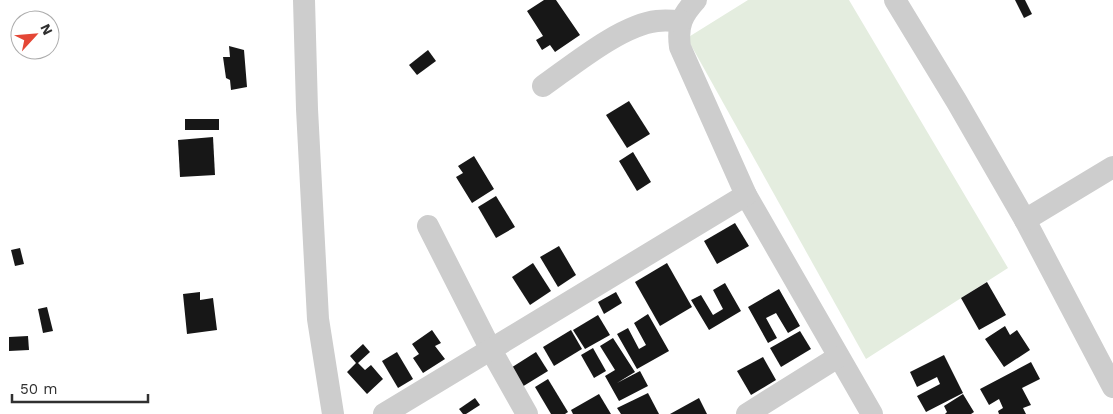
<svg xmlns="http://www.w3.org/2000/svg" width="1113" height="414" viewBox="0 0 1113 414" font-family="'Work Sans',sans-serif">
<style>
.green{fill:#e4eddf}
.building{fill:#171717}
.lines{fill:none;stroke-linecap:round;stroke-linejoin:round}
.minor{stroke:#cdcdcd;stroke-width:22}
</style>
<rect width="100%" height="100%" fill="#fff"/>
<path class="green" d="M 748,0 L 849,0 L 1008,268 L 866,359 L 687,38 Z"/>
<g class="building">
<path d="M 544,0 L 556,0 L 580,35 L 555,52 L 550,45 L 542,50 L 536,40 L 543,36 L 527,11 Z"/>
<path d="M 1015,0 L 1025,0 L 1032,14 L 1024,18 Z"/>
<path d="M 229,46 L 244,50 L 247,87 L 231,90 L 230,80 L 226,78 L 223,57 L 230,57 Z"/>
<path d="M 428,50 L 436,61 L 417,75 L 409,65 Z"/>
<path d="M 629,101 L 650,134 L 627,148 L 606,115 Z"/>
<rect x="185" y="119" width="34" height="11"/>
<path d="M 213,137 L 215,175 L 180,177 L 178,140 Z"/>
<path d="M 633,152 L 651,182 L 637,191 L 619,161 Z"/>
<path d="M 474,156 L 494,189 L 472,203 L 456,177 L 463,173 L 458,166 Z"/>
<path d="M 496,196 L 515,227 L 496,238 L 478,207 Z"/>
<path d="M 735,223 L 749,246 L 717,264 L 704,241 Z"/>
<path d="M 559,246 L 576,275 L 558,287 L 540,257 Z"/>
<path d="M 20,248 L 24,264 L 15,266 L 11,250 Z"/>
<path d="M 533,263 L 551,291 L 530,305 L 512,277 Z"/>
<path d="M 667,263 L 692,307 L 660,326 L 635,282 Z"/>
<path d="M 987,282 L 1006,315 L 979,330 L 961,298 Z"/>
<path d="M 725,283 L 741,311 L 709,330 L 691,300 L 701,295 L 713,315 L 723,309 L 713,290 Z"/>
<path d="M 779,289 L 800,326 L 788,333 L 776,313 L 766,318 L 777,338 L 768,343 L 748,307 Z"/>
<path d="M 200,292 L 200,300 L 213,298 L 217,330 L 187,334 L 183,294 Z"/>
<path d="M 616,292 L 622,303 L 604,314 L 598,302 Z"/>
<path d="M 47,307 L 53,331 L 43,333 L 38,309 Z"/>
<path d="M 648,314 L 669,351 L 637,369 L 617,334 L 628,328 L 639,349 L 646,345 L 634,323 Z"/>
<path d="M 598,315 L 610,335 L 585,349 L 573,330 Z"/>
<path d="M 1005,326 L 1010,335 L 1017,330 L 1030,350 L 1004,367 L 985,339 Z"/>
<path d="M 432,330 L 441,343 L 435,346 L 445,359 L 423,373 L 413,358 L 419,354 L 412,344 Z"/>
<path d="M 571,330 L 582,349 L 554,366 L 543,347 Z"/>
<path d="M 800,331 L 811,349 L 781,367 L 770,348 Z"/>
<path d="M 28,336 L 29,350 L 9,351 L 9,337 Z"/>
<path d="M 613,338 L 635,372 L 617,383 L 640,371 L 648,386 L 619,401 L 605,376 L 615,370 L 600,346 Z"/>
<path d="M 363,344 L 370,352 L 358,363 L 365,370 L 371,365 L 383,379 L 367,394 L 347,372 L 356,363 L 350,356 Z"/>
<path d="M 593,348 L 606,371 L 594,378 L 581,355 Z"/>
<path d="M 397,352 L 413,379 L 398,388 L 382,361 Z"/>
<path d="M 536,352 L 548,371 L 517,390 L 506,371 Z"/>
<path d="M 944,355 L 963,393 L 926,412 L 917,396 L 940,384 L 937,377 L 917,387 L 910,372 Z"/>
<path d="M 763,357 L 776,380 L 751,395 L 737,371 Z"/>
<path d="M 1031,362 L 1040,379 L 1022,388 L 1031,405 L 1023,408 L 1026,414 L 999,414 L 998,411 L 1003,408 L 999,399 L 989,405 L 980,389 Z"/>
<path d="M 548,379 L 568,412 L 565,414 L 551,414 L 535,387 Z"/>
<path d="M 648,393 L 659,414 L 621,414 L 617,408 Z"/>
<path d="M 599,394 L 611,414 L 573,414 L 571,410 Z"/>
<path d="M 963,394 L 974,412 L 971,414 L 945,414 L 947,412 L 944,406 Z"/>
<path d="M 475,398 L 480,405 L 466,414 L 463,414 L 459,409 Z"/>
<path d="M 699,398 L 707,414 L 670,414 Z"/>
</g>
<g class="lines">
<g class="minor">
<path d="M 304,0 L 307,109 L 318,319 L 333,414"/>
<path d="M 696,0 C 682,15 677,26 680,47 L 746,195 L 872,414"/>
<path d="M 895,0 L 957,102 L 1025,220 L 1113,387"/>
<path d="M 543,86 C 573,65 621,25 657,21 C 665,20 673,21 681,21"/>
<path d="M 1025,220 L 1113,167"/>
<path d="M 428,226 L 491,350 L 527,414"/>
<path d="M 384,414 L 746,195"/>
<path d="M 747,414 L 838,357"/>
</g>
</g>
<g transform="translate(35 35) rotate(64)"><circle r="24" fill="#ffffff" stroke="#acacac"/>
<path d="M0-4L9 19L0 12L-9 19Z" fill="#e44736"/>
<text y="-8" font-size="14" font-weight="bold" text-anchor="middle" fill="#303030">N</text>
</g>
<path d="M12 394v8h136v-8" fill="none" stroke="#303030" stroke-width="2.5"/>
<text x="20" y="394" font-size="15" fill="#303030" stroke="#ffffff" stroke-width="4" paint-order="stroke">50 m</text>
</svg>
